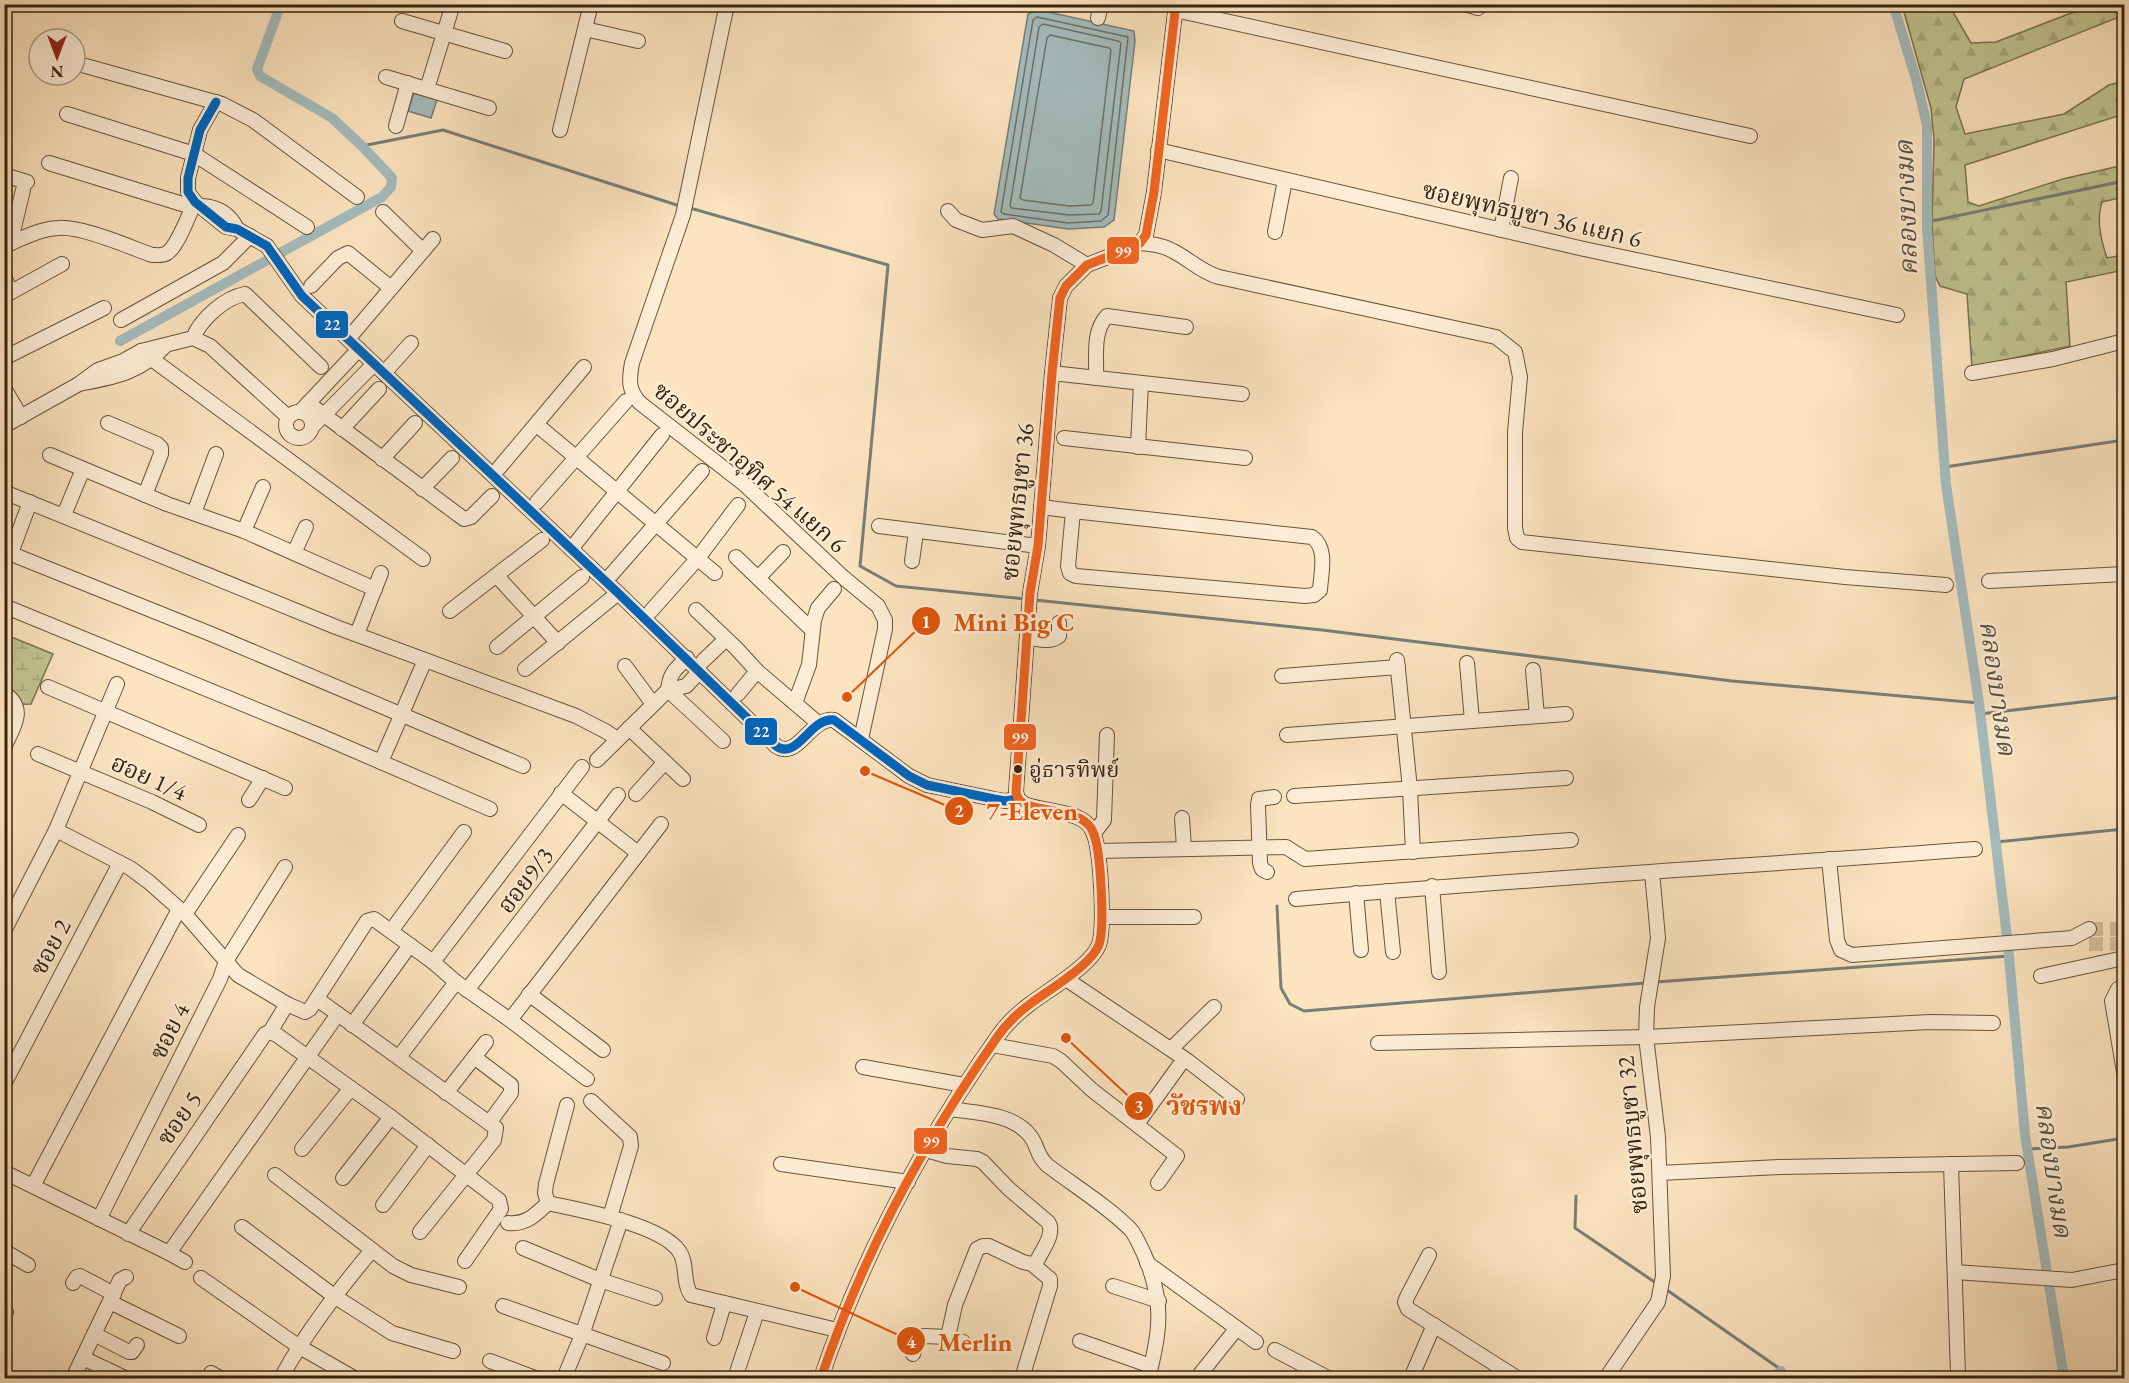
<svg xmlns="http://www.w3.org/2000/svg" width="2129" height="1383" viewBox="0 0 2129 1383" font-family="'EB Garamond','Noto Serif Thai',serif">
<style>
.forest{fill:url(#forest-firs);stroke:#7b7450;stroke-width:1.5}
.wetland{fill:url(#wetland-marsh);stroke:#7b7450;stroke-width:1.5}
.water{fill:#a4bcbe;stroke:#787f78;stroke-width:1.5}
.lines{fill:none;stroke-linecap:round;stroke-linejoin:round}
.shore{stroke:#6c7066;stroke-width:1.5}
.stream{stroke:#787f78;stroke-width:3}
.canal{stroke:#a4bcbe;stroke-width:10}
.minor-tunnel{stroke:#d4be9d;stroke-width:14;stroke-dasharray:14 7;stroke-linecap:butt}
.minor-casing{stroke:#67543b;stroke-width:16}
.minor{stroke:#fdedd6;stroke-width:14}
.bus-1-casing{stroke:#fdedd6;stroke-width:14}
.bus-2-casing{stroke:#fdedd6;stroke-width:14}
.bus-1{stroke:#0065bd;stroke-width:9}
.bus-2{stroke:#f26522;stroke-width:9}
.bus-dot{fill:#35240f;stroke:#fdedd6;stroke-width:2}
.labels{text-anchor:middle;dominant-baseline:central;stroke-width:4.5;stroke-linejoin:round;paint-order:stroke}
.bus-label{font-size:22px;fill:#35240f;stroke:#fdedd6;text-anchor:start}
.street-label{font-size:24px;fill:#35240f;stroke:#fdedd6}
.water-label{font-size:26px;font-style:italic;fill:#565244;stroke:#fdedd6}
.leader{fill:none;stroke:#df560c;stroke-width:2}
.callout-dot{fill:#df560c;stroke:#fdedd6;stroke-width:2}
.mark-label{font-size:18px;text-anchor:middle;font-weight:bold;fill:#fff}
.callout-label{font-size:26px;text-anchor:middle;font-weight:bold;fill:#df560c;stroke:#fdedd6;stroke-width:4.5;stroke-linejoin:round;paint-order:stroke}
.line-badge{stroke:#fdedd6;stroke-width:2}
.badge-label{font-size:16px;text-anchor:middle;font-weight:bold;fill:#fff}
</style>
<defs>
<pattern id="forest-firs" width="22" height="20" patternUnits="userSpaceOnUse" patternTransform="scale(1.5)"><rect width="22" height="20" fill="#c1c491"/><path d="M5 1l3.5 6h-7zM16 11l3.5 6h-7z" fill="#a6a87c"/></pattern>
<pattern id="wetland-marsh" width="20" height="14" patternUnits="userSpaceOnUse" patternTransform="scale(1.5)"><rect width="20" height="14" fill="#c1c491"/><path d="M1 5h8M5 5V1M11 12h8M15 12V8" fill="none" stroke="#a6a87c"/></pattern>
</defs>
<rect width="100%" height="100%" fill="#fce4c0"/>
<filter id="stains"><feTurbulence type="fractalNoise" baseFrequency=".00333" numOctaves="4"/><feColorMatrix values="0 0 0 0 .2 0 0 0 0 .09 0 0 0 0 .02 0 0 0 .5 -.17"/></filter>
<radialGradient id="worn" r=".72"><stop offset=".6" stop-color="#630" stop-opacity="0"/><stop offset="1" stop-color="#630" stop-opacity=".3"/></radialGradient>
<path class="forest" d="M 1902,5 L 1949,5 L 1971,43 L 1996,42 L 2092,5 L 2124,5 L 2124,15 L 1964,79 L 1956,107 L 1965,134 L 2064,114 L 2109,85 L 2124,81 L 2124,114 L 1965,165 L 1968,202 L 1979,206 L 2063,179 L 2124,165 L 2124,197 L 2102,202 C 2096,220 2101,240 2107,258 L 2124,255 L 2124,270 L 2066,282 L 2070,346 L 1972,367 L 1967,294 L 1940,286 L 1935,276 L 1932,223 L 1934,140 L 1931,108 Z"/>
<path class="wetland" d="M 4,634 L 53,654 L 31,704 L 5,705 Z"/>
<g class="water">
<path d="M 1036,11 L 1044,11 L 1134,31 L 1135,41 L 1114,220 L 1104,227 L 1068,229 L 998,219 L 994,214 L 1028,14 Z"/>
<path d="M 414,93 L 437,100 L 431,118 L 408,111 Z"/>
</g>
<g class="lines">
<g class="shore">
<path d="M 1037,17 L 1128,37 L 1108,215 L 1101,221 L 1068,223 L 1004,214 L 1001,212 L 1033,20 Z"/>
<path d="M 1043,24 L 1118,41 L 1121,43 L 1101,211 L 1099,214 L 1069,215 L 1012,208 L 1010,206 L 1039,27 Z"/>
<path d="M 1050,35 L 1109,48 L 1111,50 L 1093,203 L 1091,205 L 1069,206 L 1023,200 L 1020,198 L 1047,38 Z"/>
</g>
<g class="stream">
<path d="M 362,146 L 443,130 L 680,206"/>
<path d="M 690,208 L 888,265 L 860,566 L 896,586 L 1025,599"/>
<path d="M 1927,222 L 2124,181"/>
<path d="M 1945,467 L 2124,440"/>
<path d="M 1035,600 L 1322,630 L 1732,681 L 1979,703"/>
<path d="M 1980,714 L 2124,697"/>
<path d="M 1996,842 L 2124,829"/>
<path d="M 1277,906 L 1281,988 L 1290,1004 L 1304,1011 L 1646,983"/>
<path d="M 1656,982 L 2009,956"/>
<path d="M 2027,1149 L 2068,1147 L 2124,1138"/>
<path d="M 1576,1196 L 1575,1228 L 1656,1283"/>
<path d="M 1664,1288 L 1793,1378"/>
</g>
<g class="canal">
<path d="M 1893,4 L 1916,79 L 1927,125 L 1927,228 L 1946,485 L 1979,703 L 2008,945 L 2025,1135 L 2064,1378"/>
<path d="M 120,341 L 382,197 L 391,187 L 392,178 L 362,146 L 332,118 L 260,76 L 257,69 L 281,4"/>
<path d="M 1772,1378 L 1781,1371"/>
</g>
<g class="minor-tunnel">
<path d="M 2089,929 L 2124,929"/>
<path d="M 2089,944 L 2124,944"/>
</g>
<g class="minor-casing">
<g id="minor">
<path d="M 727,4 L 683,215 L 632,363 C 629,380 628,390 640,403 L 744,484 L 844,578 L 878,606 L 885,620 L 885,629 L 861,739"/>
<path d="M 1465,4 L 1478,8"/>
<path d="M 1175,10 L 1750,136"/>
<path d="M 1098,18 L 1101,4"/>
<path d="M 402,21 L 505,51"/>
<path d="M 585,29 L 638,41"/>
<path d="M 75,63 L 222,104 L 253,120 L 357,197"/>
<path d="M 386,77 L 489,108"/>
<path d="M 427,89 L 453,4"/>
<path d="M 216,102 L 200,130 L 188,178 L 188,192 L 195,202 L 226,227 L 237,229 L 267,246 L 302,296 L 618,593 L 776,746 C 798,761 810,717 834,720 L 909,776 L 927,785 L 994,799 L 1005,801 L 1018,799"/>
<path d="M 67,114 L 194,154 L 307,227"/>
<path d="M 396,126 L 408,83"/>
<path d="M 560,130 L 591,4"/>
<path d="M 1158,150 L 1584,249 L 1897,315"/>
<path d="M 49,163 L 192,207"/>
<path d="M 4,175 L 27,182"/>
<path d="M 202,206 C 218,207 230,214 237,229"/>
<path d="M 948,211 L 956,220 L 982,230 L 1013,226 L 1054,245 L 1087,265"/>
<path d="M 383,212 L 423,251"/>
<path d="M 1501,230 L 1511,178"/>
<path d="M 1275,232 L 1285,180"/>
<path d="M 1140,243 C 1152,244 1162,245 1173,251 C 1189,259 1201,272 1219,277 L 1496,337 L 1515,352 L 1520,377 L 1515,432 L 1515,528 L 1517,538 L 1522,542 L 1845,577 L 1946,585"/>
<path d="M 10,244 L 23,190"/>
<path d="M 4,246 C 21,239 39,229 58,228 C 82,226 127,246 152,255 C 156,255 163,256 167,253 C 178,246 189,214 195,202"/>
<path d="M 4,277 L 11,292"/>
<path d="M 311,286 L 338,258 L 348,253 L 391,288"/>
<path d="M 4,296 L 62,264"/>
<path d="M 121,320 L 223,263 L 250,236"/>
<path d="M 193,338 C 201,319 224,298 245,294 L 321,367"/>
<path d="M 348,339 L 433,239"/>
<path d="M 165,346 C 140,373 114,377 79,384 L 98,370 L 123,361 L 141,351 L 193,338 L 210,346 L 288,417"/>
<path d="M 141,351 L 423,559"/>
<path d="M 4,358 L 104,308"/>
<path d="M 384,373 L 411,343"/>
<path d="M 1052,373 L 1242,394"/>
<path d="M 1972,373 L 2053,359 L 2124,341"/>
<path d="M 1096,378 C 1097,357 1092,332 1107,316 L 1186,327"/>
<path d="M 4,388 L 21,417"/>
<path d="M 308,403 L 464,519 L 471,517 L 492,496"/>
<circle cx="299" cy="425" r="13"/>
<path d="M 300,412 L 359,349"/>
<path d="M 108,423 L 157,444 L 161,448 L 161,454 L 145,495"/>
<path d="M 537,425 L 715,573"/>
<path d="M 4,426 L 79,384"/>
<path d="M 312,427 L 374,364"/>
<path d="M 342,429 L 379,389"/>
<path d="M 1064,438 L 1245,458"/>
<path d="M 1138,447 L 1141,383"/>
<path d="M 50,455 L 167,504 L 244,531 L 375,589"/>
<path d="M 382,459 L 415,423"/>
<path d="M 499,468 L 584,367"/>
<path d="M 422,489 L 452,458"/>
<path d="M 4,492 L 336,627 L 576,716 L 607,732 L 617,739"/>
<path d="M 537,502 L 626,401"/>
<path d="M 1041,507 L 1073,511"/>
<path d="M 1073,511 L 1312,537 C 1328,548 1321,573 1320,590 L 1314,595 L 1305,596 L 1076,576 L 1070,573 L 1068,566 Z"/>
<path d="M 194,513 L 216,454"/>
<path d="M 64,515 L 83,469"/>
<path d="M 879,526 L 1038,546"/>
<path d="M 244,531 L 263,487"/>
<path d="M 571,549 L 662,435"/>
<path d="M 4,551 L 211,634 L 523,766"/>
<path d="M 11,553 L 30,502"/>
<path d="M 294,553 L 306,527"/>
<path d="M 736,557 L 811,629"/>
<path d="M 912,561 L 916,532"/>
<path d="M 611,575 L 702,471"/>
<path d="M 497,576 L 558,643"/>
<path d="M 758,578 L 783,552"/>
<path d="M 1989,581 L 2124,574"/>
<path d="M 4,606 L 316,734 L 490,809"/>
<path d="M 696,610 L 736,648 L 757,671 L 818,723"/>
<path d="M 450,611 L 542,540"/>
<path d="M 651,611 L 698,558 L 738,505"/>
<path d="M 357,634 L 381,573"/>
<path d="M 1029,638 C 1038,639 1051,643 1059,636 L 1059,623"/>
<path d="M 497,647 L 582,577"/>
<path d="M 1397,660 L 1410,789 L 1413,852"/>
<path d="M 703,661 L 726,639"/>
<path d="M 1467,663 L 1472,721"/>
<path d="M 625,666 L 653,704"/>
<path d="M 525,669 L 618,593"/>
<path d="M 1533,670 L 1537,716"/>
<path d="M 1282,676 L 1398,667"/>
<path d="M 48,687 L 285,788"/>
<path d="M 668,690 L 723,741"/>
<path d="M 668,690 C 670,672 675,670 687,658"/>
<path d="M 4,693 C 27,708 14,727 4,747"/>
<path d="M 738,694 L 757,671"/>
<path d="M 795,703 L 809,665 L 814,620 L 818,608 L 834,589"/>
<path d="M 629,728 L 683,779"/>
<path d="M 1287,735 L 1566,714"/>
<path d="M 38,754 L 152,802 L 199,825"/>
<path d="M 597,760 L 668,690 L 686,686 L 700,671"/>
<path d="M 381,762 L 425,660"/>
<path d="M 561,793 L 638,853"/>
<path d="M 636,794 L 665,762"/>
<path d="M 1294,796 L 1566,778"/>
<path d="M 249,800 L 263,778"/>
<path d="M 1182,818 L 1184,848"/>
<path d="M 56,830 L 130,868 L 149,882 L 185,914 L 238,975 L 287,1004 L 270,1032 L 265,1034 L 128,1234"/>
<path d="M 1094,833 L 1104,820 L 1107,735"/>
<path d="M 1098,851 L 1286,847 L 1305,859 L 1571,840"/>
<path d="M 1829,859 L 1837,940 L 1841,950 L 1852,955 L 2072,938 L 2089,929"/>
<path d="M 1267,872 L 1262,869 L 1260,863 L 1258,805 L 1259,799 L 1274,797"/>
<path d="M 1432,886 L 1439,972"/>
<path d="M 1387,891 L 1393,952"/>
<path d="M 1356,893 L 1361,950"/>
<path d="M 1296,899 C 1522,879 1749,866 1975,849"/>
<path d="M 185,914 L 238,835"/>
<path d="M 1102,917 L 1194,917"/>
<path d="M 4,931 L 56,830 L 117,684"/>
<path d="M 391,931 L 464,832"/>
<path d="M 433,962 L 582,767"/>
<path d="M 2041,976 L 2124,958"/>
<path d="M 1066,979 L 1188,1061 L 1237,1099"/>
<path d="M 2124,987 L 2118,989 L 2112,1001 L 2124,1072"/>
<path d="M 467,990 L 618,795"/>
<path d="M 529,994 L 603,1050"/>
<path d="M 317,999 L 496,1128 L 494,1140 L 420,1232"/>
<path d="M 287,1004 L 305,1012 L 310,1009 L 367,921 L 374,919 L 433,962 L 456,982 L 510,1020 L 587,1079"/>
<path d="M 510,1020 L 661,824"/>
<path d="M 352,1025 L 410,945"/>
<path d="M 270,1032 L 277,1035 L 391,1117 L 499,1200 L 501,1209 L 465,1261"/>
<path d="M 1378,1043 L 1646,1037 L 1930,1022 L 1993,1023"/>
<path d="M 992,1045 L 1053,1056 L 1061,1061 L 1092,1090 L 1177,1156 L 1158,1183"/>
<path d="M 1171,1049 L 1214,1007"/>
<path d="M 399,1057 L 456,982"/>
<path d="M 474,1057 L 511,1085 L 511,1093 L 489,1123"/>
<path d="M 863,1067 L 964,1085"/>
<path d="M 4,1084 L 120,863"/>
<path d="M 446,1093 L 486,1042"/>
<path d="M 591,1101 L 630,1137 L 631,1146 L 610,1217"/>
<path d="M 567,1105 L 546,1184 L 545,1193 L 548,1203 C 579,1210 660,1224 679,1251 C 688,1263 682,1282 691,1295 L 837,1330"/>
<path d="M 950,1109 C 976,1113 1014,1113 1031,1137 C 1039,1148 1035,1153 1047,1165 C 1073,1185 1109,1207 1131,1230 C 1136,1236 1140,1246 1144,1254 C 1164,1300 1161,1331 1148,1378"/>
<path d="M 1137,1124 L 1179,1066"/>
<path d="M 302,1149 L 351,1088"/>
<path d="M 926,1150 L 947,1156 L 977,1159 L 983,1162 L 1009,1189 L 1048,1222 C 1056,1234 1041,1251 1036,1263 L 1032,1264"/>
<path d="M 781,1164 L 908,1182"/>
<path d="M 1951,1164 L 1958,1374"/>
<path d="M 4,1172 L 169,1253 L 338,1014"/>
<path d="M 1660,1173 L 1779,1167 L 2017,1163"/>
<path d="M 275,1175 L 393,1266 L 411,1275 L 459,1287"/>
<path d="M 343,1178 L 391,1117"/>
<path d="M 33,1186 L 179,909"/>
<path d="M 383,1205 L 428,1145"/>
<path d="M 99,1219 L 220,979 L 226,961 L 285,867"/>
<path d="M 508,1223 C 526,1225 535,1215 548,1203"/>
<path d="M 242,1227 L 334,1296 L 392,1333 L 453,1351"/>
<path d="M 523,1248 L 600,1280 L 655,1298"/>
<path d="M 4,1251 L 28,1265"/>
<path d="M 169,1253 L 185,1262"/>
<path d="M 1429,1255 L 1407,1297 L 1405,1302 L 1408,1309 L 1517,1378"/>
<path d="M 1147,1263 L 1256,1342"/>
<path d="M 1955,1272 L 2072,1280 L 2124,1270"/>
<path d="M 201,1278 L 298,1346 L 354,1378"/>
<path d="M 73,1283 L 77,1277 L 80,1276 L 114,1294"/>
<path d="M 1113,1286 L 1159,1301"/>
<path d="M 110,1302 L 179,1336"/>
<path d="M 503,1306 L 663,1363"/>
<path d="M 4,1311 L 6,1312"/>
<path d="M 94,1334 L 129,1352 L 132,1352 L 137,1345"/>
<path d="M 714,1338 L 724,1304"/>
<path d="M 1080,1341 L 1151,1366"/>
<path d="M 963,1342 L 948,1337 L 955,1305 L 977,1249 L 983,1246 L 989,1246 L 1023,1262 L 1032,1264 L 1050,1279 L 1050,1286 L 1022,1378"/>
<path d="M 1275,1350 L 1328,1378"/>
<path d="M 913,1354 L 918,1341 L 924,1336 L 948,1337"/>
<path d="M 83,1358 L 123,1377"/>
<path d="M 490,1361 L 535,1378"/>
<path d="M 211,1373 L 220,1378"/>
<path d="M 73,1378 L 120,1280 L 126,1277"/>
<path d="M 281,1378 C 306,1332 338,1291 372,1250"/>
<path d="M 564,1378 L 582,1335 L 621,1220"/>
<path d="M 735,1378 L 757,1312"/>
<path d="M 821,1378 C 862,1257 924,1141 998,1036 C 1007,1023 1018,1013 1030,1004 C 1048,990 1096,963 1100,941 C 1104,922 1101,849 1093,832 C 1091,827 1086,822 1081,819 C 1064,810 1042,811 1024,804 L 1018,799 L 1016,792 L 1030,593 L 1038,546 L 1052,373 L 1060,298 L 1066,286 L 1087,265 L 1133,247 L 1140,243 L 1146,235 L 1154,192 L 1176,4"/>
<path d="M 1197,1378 L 1237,1328"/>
<path d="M 1411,1378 L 1434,1325"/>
<path d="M 1606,1378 L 1658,1302 L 1663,1276 L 1658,1137 L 1646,1037 L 1647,1007 L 1658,938 L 1652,872"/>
</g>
</g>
<use href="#minor" class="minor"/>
<g class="bus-1-casing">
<path id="bus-1" d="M 216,102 L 200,130 L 188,178 L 188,192 L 195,202 L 226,227 L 237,229 L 267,246 L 302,296 L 618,593 L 776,746 C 798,761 810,717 834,720 L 909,776 L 927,785 L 994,799 L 1005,801 L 1018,799"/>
</g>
<g class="bus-2-casing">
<path id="bus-2" d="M 821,1378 C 862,1257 924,1141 998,1036 C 1007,1023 1018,1013 1030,1004 C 1048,990 1096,963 1100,941 C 1104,922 1101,849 1093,832 C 1091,827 1086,822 1081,819 C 1064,810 1042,811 1024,804 L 1018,799 L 1016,792 L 1030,593 L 1038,546 L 1052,373 L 1060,298 L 1066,286 L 1087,265 L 1133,247 L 1140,243 L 1146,235 L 1154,192 L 1176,4"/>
</g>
<use href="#bus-1" class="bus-1"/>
<use href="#bus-2" class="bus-2"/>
</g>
<circle class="bus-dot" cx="1018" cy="769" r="5"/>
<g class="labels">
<g class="bus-label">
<text x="1029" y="769">อู่ธารทิพย์</text>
</g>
<g class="street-label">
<text transform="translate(1532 214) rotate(13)">ซอยพุทธบูชา 36 แยก 6</text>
<text transform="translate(750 467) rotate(41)">ซอยประชาอุทิศ 54 แยก 6</text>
<text transform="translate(1017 502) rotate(-84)">ซอยพุทธบูชา 36</text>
<text transform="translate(149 777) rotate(24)">ฮอย 1/4</text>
<text transform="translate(525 880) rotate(-53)">ฮอย9/3</text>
<text transform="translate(50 947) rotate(-62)">ซอย 2</text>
<text transform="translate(169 1031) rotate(-63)">ซอย 4</text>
<text transform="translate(179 1118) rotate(-55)">ซอย 5</text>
<text transform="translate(1632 1135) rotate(-95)">ซอยพุทธบูชา 32</text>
</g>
<g class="water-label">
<text transform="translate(1906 208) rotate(-92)">คลองบางมด</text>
<text transform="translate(1998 688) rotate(82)">คลองบางมด</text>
<text transform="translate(2054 1170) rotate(82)">คลองบางมด</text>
</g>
</g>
<path class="leader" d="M847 697L926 621M865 771L959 811M1066 1038L1139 1106M795 1287L911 1341"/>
<g class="callout-dot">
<circle cx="847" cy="697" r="6"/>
<circle cx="865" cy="771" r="6"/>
<circle cx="1066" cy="1038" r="6"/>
<circle cx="795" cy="1287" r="6"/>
<circle cx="926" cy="621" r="15"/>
<circle cx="959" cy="811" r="15"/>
<circle cx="1139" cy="1106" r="15"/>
<circle cx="911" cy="1341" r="15"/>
</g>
<g class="mark-label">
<text x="926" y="628">1</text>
<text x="959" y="817">2</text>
<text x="1139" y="1113">3</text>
<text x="911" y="1348">4</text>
</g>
<g class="callout-label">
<text x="1014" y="631">Mini Big C</text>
<text x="1032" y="820">7-Eleven</text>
<text x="1204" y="1115">วัชรพง</text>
<text x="975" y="1351">Merlin</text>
</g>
<g class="line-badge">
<rect x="1106" y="236" width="34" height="29" rx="6" fill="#f26522"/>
<rect x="315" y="310" width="34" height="29" rx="6" fill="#0065bd"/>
<rect x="744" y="717" width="34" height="29" rx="6" fill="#0065bd"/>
<rect x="1003" y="723" width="34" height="28" rx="6" fill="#f26522"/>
<rect x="913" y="1127" width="35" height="28" rx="6" fill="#f26522"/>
</g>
<g class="badge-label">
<text x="1123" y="257">99</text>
<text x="332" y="330">22</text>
<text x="761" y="737">22</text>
<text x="1020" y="743">99</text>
<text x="931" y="1147">99</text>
</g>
<rect width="2129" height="1383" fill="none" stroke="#fce4c0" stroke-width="24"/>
<rect x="6" y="6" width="2117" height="1371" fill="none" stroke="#35240f" stroke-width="3"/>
<rect x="12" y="12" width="2105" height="1359" fill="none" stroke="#35240f" stroke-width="1.5"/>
<g transform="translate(57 57) rotate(180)"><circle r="28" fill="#fdedd6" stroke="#ad9d86" stroke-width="1.5"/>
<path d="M0-4.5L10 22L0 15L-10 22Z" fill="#8f2418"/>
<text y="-9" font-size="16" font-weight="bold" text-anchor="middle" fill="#35240f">N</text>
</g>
<rect width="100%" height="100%" filter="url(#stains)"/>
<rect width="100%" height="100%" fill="url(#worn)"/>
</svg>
